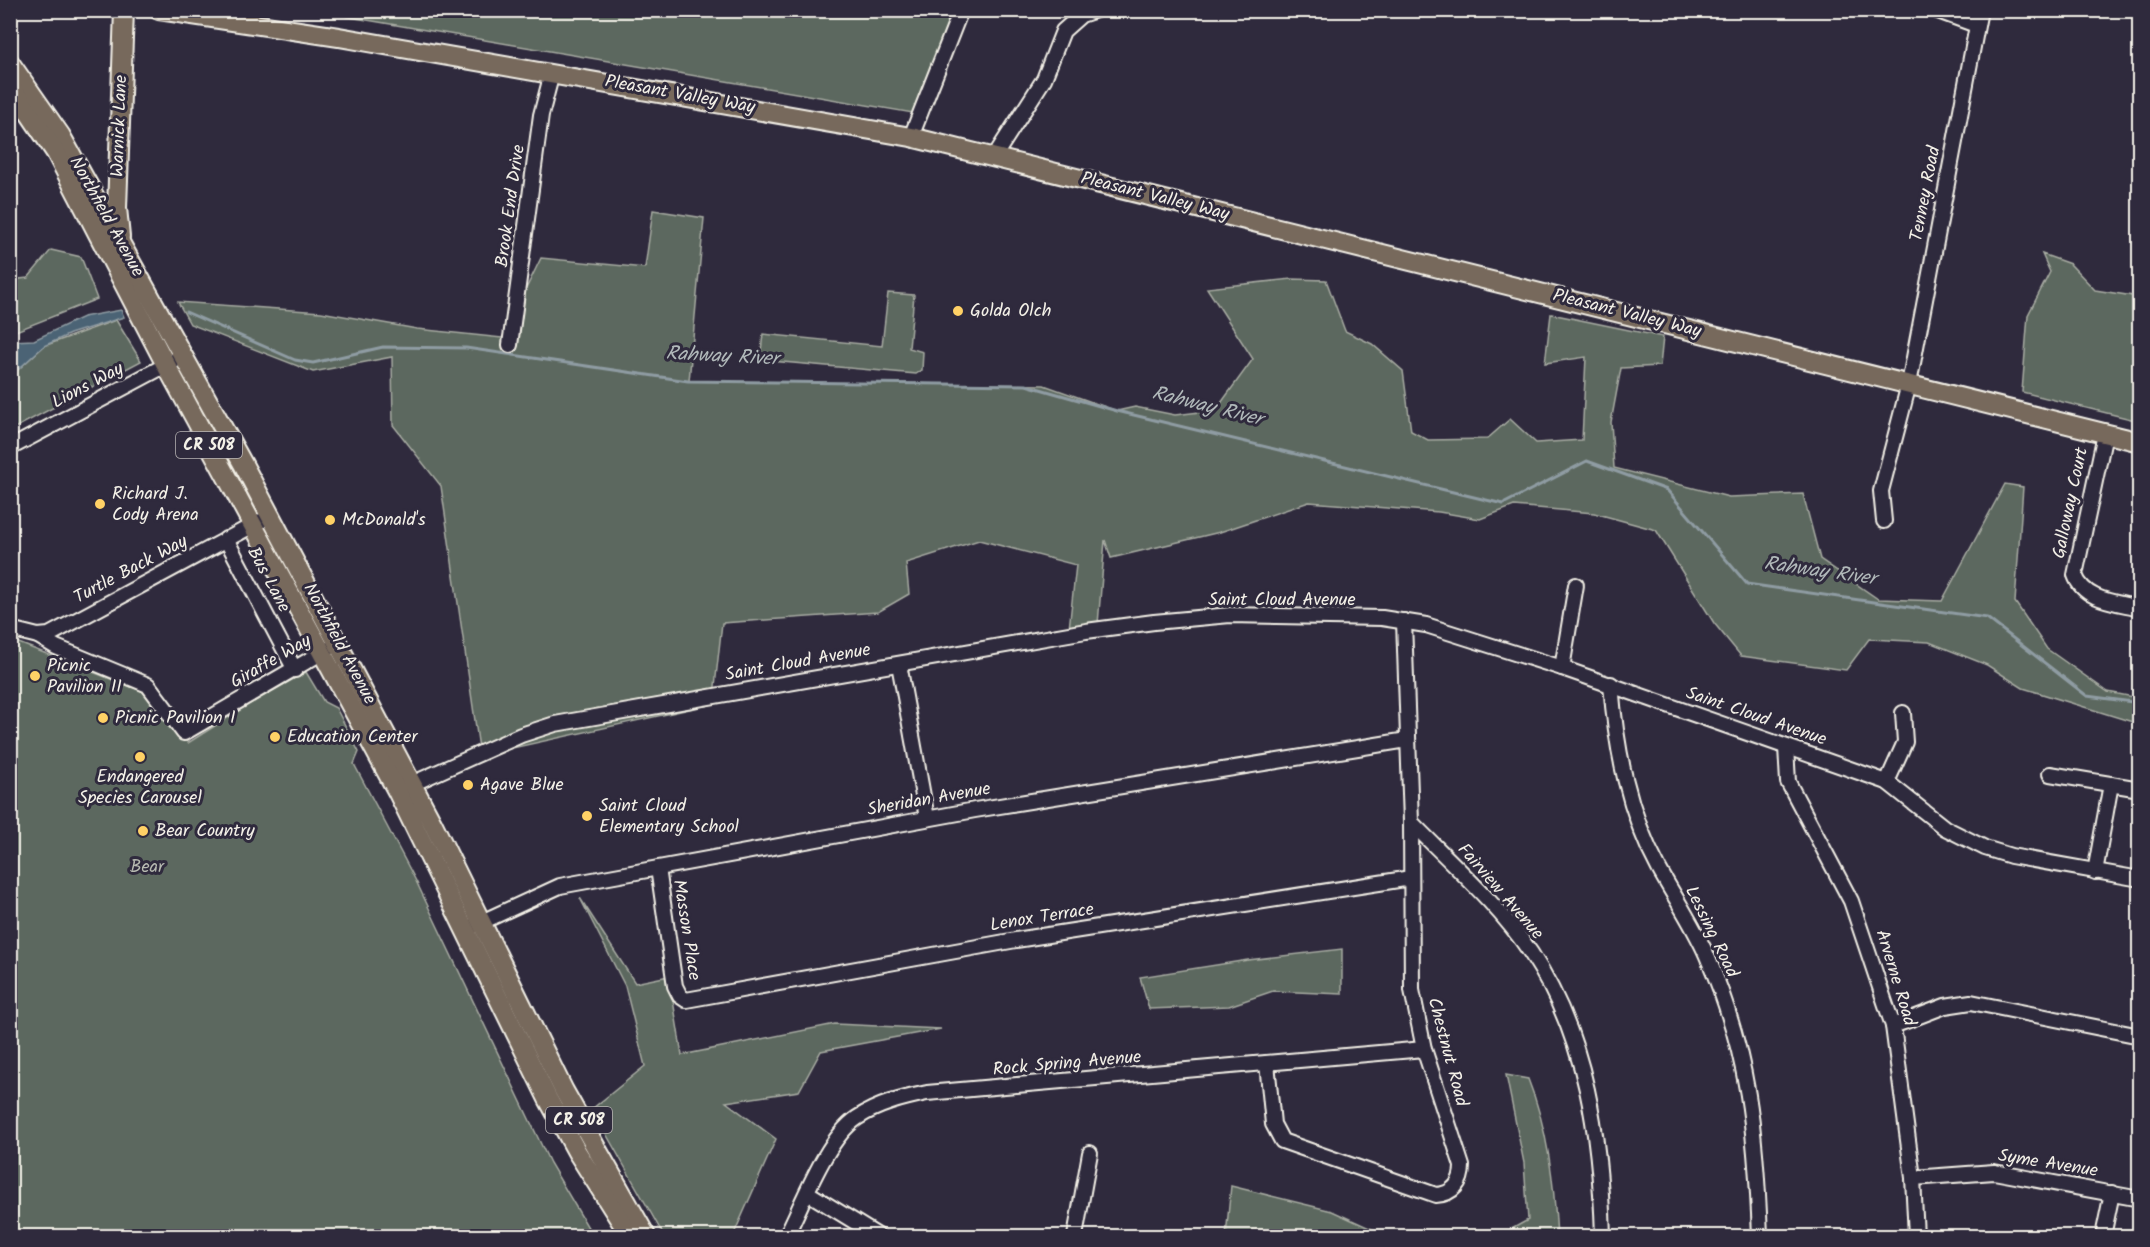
<svg xmlns="http://www.w3.org/2000/svg" width="2150" height="1247" viewBox="0 0 2150 1247" font-family="Kalam,sans-serif">
<style>
.green{fill:#5c685e;stroke:#a8aca3;stroke-width:1.5}
.water{fill:#4c6475;stroke:#8f9ca3;stroke-width:1.5}
.lines{fill:none;stroke-linecap:round;stroke-linejoin:round}
.stream{stroke:#8f9ca3;stroke-width:3}
.minor-casing{stroke:#f4f1e8;stroke-width:18}
.major-casing{stroke:#f4f1e8;stroke-width:22}
.minor{stroke:#2f2a3d;stroke-width:14}
.major{stroke:#77695c;stroke-width:18}
.poi-dot{fill:#ffd166;stroke:#2f2a3d;stroke-width:2}
.labels{text-anchor:middle;dominant-baseline:central;stroke-width:6;stroke-linejoin:round;paint-order:stroke}
.shield{fill:#2f2a3d;stroke:#b9b5b5;stroke-width:1.5}
.shield-label{font-size:16px;font-weight:bold;fill:#f4f1e8}
.street-label{font-size:18px;fill:#f4f1e8;stroke:#2f2a3d}
.poi-label{font-size:18px;fill:#f4f1e8;stroke:#2f2a3d;text-anchor:start}
.park-label{font-size:18px;fill:#b7bab1;stroke:#2f2a3d}
.water-label{font-size:20px;font-style:italic;fill:#b1b9ba;stroke:#2f2a3d}
</style>
<rect width="100%" height="100%" fill="#2f2a3d"/>
<filter id="ink" filterUnits="userSpaceOnUse"><feTurbulence type="fractalNoise" baseFrequency=".0167" numOctaves="2"/><feDisplacementMap in="SourceGraphic" scale="12" xChannelSelector="R" yChannelSelector="G"/><feConvolveMatrix kernelMatrix="1 2 1 2 8 2 1 2 1" color-interpolation-filters="sRGB"/></filter>
<g filter="url(#ink)">
<g class="green">
<path d="M 314,11 L 962,11 L 913,113 Z"/>
<path d="M 653,210 L 704,218 L 689,381 L 1044,385 L 1117,411 L 1135,407 L 1175,415 L 1216,410 L 1253,359 L 1207,288 L 1292,279 L 1326,280 L 1345,331 L 1372,344 L 1403,371 L 1411,431 L 1428,440 L 1487,439 L 1510,419 L 1536,443 L 1582,440 L 1586,357 L 1545,363 L 1551,314 L 1663,337 L 1660,366 L 1621,368 L 1611,422 L 1614,468 L 1729,497 L 1803,494 L 1820,559 L 1878,599 L 1942,601 L 2005,484 L 2023,487 L 2015,602 L 2047,649 L 2108,692 L 2139,698 L 2139,724 L 2023,688 L 1987,665 L 1929,642 L 1869,639 L 1846,670 L 1741,656 L 1714,623 L 1656,530 L 1594,513 L 1514,506 L 1480,519 L 1439,512 L 1309,502 L 1220,532 L 1111,558 L 1105,540 L 1098,624 L 1069,629 L 1076,565 L 979,540 L 906,563 L 909,594 L 878,612 L 722,623 L 713,704 L 480,755 L 441,486 L 393,425 L 392,357 L 313,372 L 190,324 L 178,302 L 321,312 L 417,329 L 502,338 L 541,258 L 645,268 Z"/>
<path d="M 51,250 L 81,257 L 97,299 L 11,333 L 11,280 L 28,278 Z"/>
<path d="M 2042,254 L 2070,264 L 2095,290 L 2139,297 L 2139,421 L 2022,392 L 2028,315 L 2050,272 Z"/>
<path d="M 888,293 L 914,295 L 909,348 L 923,352 L 922,370 L 916,374 L 760,360 L 763,334 L 882,346 Z"/>
<path d="M 116,320 L 141,361 L 11,430 L 11,376 L 44,346 Z"/>
<path d="M 11,640 L 144,692 L 188,743 L 251,703 L 306,672 L 324,702 L 336,708 L 359,752 L 354,764 L 416,881 L 550,1163 L 593,1236 L 11,1236 Z"/>
<path d="M 580,898 L 635,983 L 669,976 L 682,1055 L 835,1024 L 941,1029 L 821,1051 L 799,1091 L 726,1102 L 776,1139 L 733,1236 L 664,1236 L 592,1109 L 645,1066 L 625,986 Z"/>
<path d="M 1342,949 L 1342,994 L 1273,991 L 1229,1006 L 1149,1009 L 1140,977 L 1248,960 Z"/>
<path d="M 1506,1075 L 1528,1079 C 1548,1129 1554,1183 1557,1236 L 1499,1236 L 1528,1220 L 1524,1163 Z"/>
<path d="M 1231,1186 L 1332,1211 L 1387,1236 L 1272,1236 L 1260,1233 L 1226,1236 Z"/>
</g>
<path class="water" d="M 121,310 L 124,317 L 70,334 L 44,346 L 11,376 L 11,341 L 34,340 L 83,317 Z"/>
<g class="lines">
<path class="stream" d="M 186,312 L 295,360 L 313,363 L 383,347 L 466,348 L 688,381 L 1026,385 L 1117,411 L 1503,504 L 1587,461 L 1667,490 L 1747,584 L 1987,618 L 2087,696 L 2140,703"/>
<g class="minor-casing">
<g id="minor">
<path d="M 1935,10 L 1976,25"/>
<path d="M 911,137 L 961,10"/>
<path d="M 994,157 L 1044,79 L 1063,31 L 1081,15 L 1096,10"/>
<path d="M 510,345 L 541,115 L 552,73"/>
<path d="M 2105,434 L 2075,575 C 2084,601 2116,602 2140,608"/>
<path d="M 10,448 L 183,356"/>
<path d="M 1884,521 L 1881,491 L 1909,384 L 1980,10"/>
<path d="M 226,539 L 295,670"/>
<path d="M 10,629 L 38,636 L 56,647 L 148,685 L 184,733 L 328,649"/>
<path d="M 38,636 L 49,635 L 261,521"/>
<path d="M 899,664 L 927,818"/>
<path d="M 1562,668 L 1576,585"/>
<path d="M 1611,684 C 1616,748 1628,812 1659,869 C 1675,898 1694,926 1707,956 C 1749,1053 1756,1133 1760,1236"/>
<path d="M 1786,747 L 1788,782 L 1851,901 L 1893,1026 L 1913,1178 L 1916,1236"/>
<path d="M 2050,774 L 2140,789"/>
<path d="M 1887,782 L 1905,742 L 1903,713"/>
<path d="M 405,787 L 521,735 L 555,724 L 1086,631 L 1154,622 L 1230,615 L 1382,618 L 1426,625 L 1562,668 L 1887,782 L 1945,828 L 1985,848 L 2011,856 L 2140,879"/>
<path d="M 1411,822 C 1452,864 1498,904 1531,953 C 1587,1038 1600,1137 1603,1236"/>
<path d="M 658,868 L 675,986 L 680,996 L 686,1000 L 1016,940 L 1411,878"/>
<path d="M 2095,872 L 2111,784"/>
<path d="M 473,926 L 560,886 L 975,810 L 1407,740"/>
<path d="M 1893,1026 L 1945,1006 L 1971,1002 L 2140,1036"/>
<path d="M 1267,1063 L 1273,1124 L 1282,1141 L 1436,1195 C 1453,1194 1462,1183 1462,1166 L 1424,1049 L 1412,990 L 1411,822 L 1404,621"/>
<path d="M 1913,1178 L 1994,1172 L 2140,1199"/>
<path d="M 808,1193 L 878,1236"/>
<path d="M 786,1236 C 803,1203 826,1139 857,1118 C 878,1104 903,1098 927,1093 L 1424,1049"/>
<path d="M 1075,1236 L 1090,1153"/>
<path d="M 2103,1236 L 2112,1193"/>
</g>
</g>
<g class="major-casing">
<g id="major">
<path d="M 159,10 L 339,37 L 911,137 L 2140,442"/>
<path d="M 10,63 L 61,136 L 243,464 L 433,824 L 564,1091 L 646,1236"/>
<path d="M 10,85 L 56,153 L 166,365 L 397,791 L 548,1099 L 577,1152 L 630,1236"/>
<path d="M 120,237 L 117,208 L 124,10"/>
</g>
</g>
<use href="#minor" class="minor"/>
<use href="#major" class="major"/>
</g>
</g>
<g class="poi-dot">
<circle cx="958" cy="311" r="6"/>
<circle cx="100" cy="504" r="6"/>
<circle cx="330" cy="520" r="6"/>
<circle cx="35" cy="676" r="6"/>
<circle cx="103" cy="718" r="6"/>
<circle cx="275" cy="737" r="6"/>
<circle cx="140" cy="757" r="6"/>
<circle cx="468" cy="785" r="6"/>
<circle cx="587" cy="816" r="6"/>
<circle cx="143" cy="831" r="6"/>
</g>
<g class="labels">
<g class="shield">
<rect x="176" y="432" width="66" height="26" rx="4.5"/>
<rect x="546" y="1107" width="66" height="26" rx="4.5"/>
</g>
<g class="shield-label">
<text x="209" y="445">CR 508</text>
<text x="579" y="1120">CR 508</text>
</g>
<g class="street-label">
<text transform="translate(680 95) rotate(10)">Pleasant Valley Way</text>
<text transform="translate(120 126) rotate(-88)">Warnick Lane</text>
<text transform="translate(1926 194) rotate(-79)">Tenney Road</text>
<text transform="translate(1155 197) rotate(14)">Pleasant Valley Way</text>
<text transform="translate(511 206) rotate(-82)">Brook End Drive</text>
<text transform="translate(106 217) rotate(61)">Northfield Avenue</text>
<text transform="translate(1627 314) rotate(14)">Pleasant Valley Way</text>
<text transform="translate(88 386) rotate(-28)">Lions Way</text>
<text transform="translate(2071 503) rotate(-78)">Galloway Court</text>
<text transform="translate(131 570) rotate(-28)">Turtle Back Way</text>
<text transform="translate(268 580) rotate(62)">Bus Lane</text>
<text x="1282" y="600">Saint Cloud Avenue</text>
<text transform="translate(339 644) rotate(62)">Northfield Avenue</text>
<text transform="translate(271 662) rotate(-30)">Giraffe Way</text>
<text transform="translate(798 663) rotate(-10)">Saint Cloud Avenue</text>
<text transform="translate(1756 717) rotate(19)">Saint Cloud Avenue</text>
<text transform="translate(929 800) rotate(-10)">Sheridan Avenue</text>
<text transform="translate(1500 892) rotate(49)">Fairview Avenue</text>
<text transform="translate(1042 918) rotate(-9)">Lenox Terrace</text>
<text transform="translate(686 930) rotate(81)">Masson Place</text>
<text transform="translate(1711 932) rotate(64)">Lessing Road</text>
<text transform="translate(1895 978) rotate(73)">Arverne Road</text>
<text transform="translate(1447 1052) rotate(75)">Chestnut Road</text>
<text transform="translate(1067 1064) rotate(-5)">Rock Spring Avenue</text>
<text transform="translate(2048 1164) rotate(9)">Syme Avenue</text>
</g>
<g class="poi-label">
<text x="970" y="311">Golda Olch</text>
<text x="112" y="494">Richard J.<tspan x="112" dy="21">Cody Arena</tspan></text>
<text x="342" y="520">McDonald's</text>
<text x="47" y="666">Picnic<tspan x="47" dy="21">Pavilion II</tspan></text>
<text x="115" y="718">Picnic Pavilion I</text>
<text x="287" y="737">Education Center</text>
<text x="140" y="777" text-anchor="middle">Endangered<tspan x="140" dy="21">Species Carousel</tspan></text>
<text x="480" y="785">Agave Blue</text>
<text x="599" y="806">Saint Cloud<tspan x="599" dy="21">Elementary School</tspan></text>
<text x="155" y="831">Bear Country</text>
</g>
<g class="park-label">
<text x="147" y="867">Bear</text>
</g>
<g class="water-label">
<text transform="translate(722 357) rotate(3)">Rahway River</text>
<text transform="translate(1207 407) rotate(14)">Rahway River</text>
<text transform="translate(1820 572) rotate(8)">Rahway River</text>
</g>
</g>
<rect width="2150" height="1247" fill="none" stroke="#2f2a3d" stroke-width="36"/>
<rect x="18" y="18" width="2114" height="1211" fill="none" stroke="#f4f1e8" stroke-width="2" filter="url(#ink)"/>
</svg>
